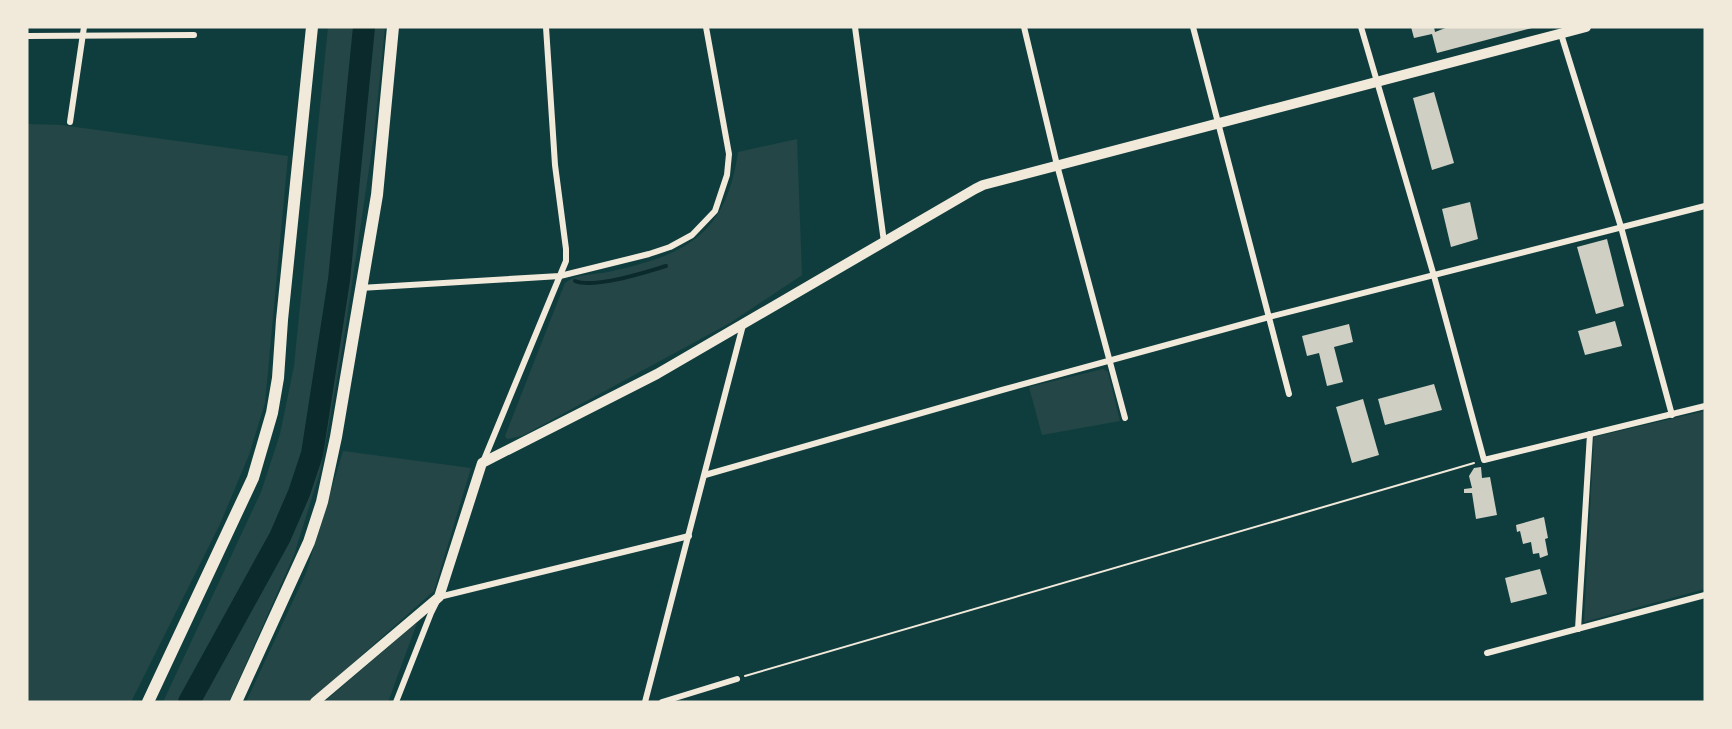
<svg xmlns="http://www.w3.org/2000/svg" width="1732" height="729" viewBox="0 0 1732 729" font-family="Commissioner,sans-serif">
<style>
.green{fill:#244646}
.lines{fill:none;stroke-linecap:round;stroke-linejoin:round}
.stream{stroke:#0a2a2b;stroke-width:4}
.river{stroke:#0a2a2b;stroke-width:22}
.building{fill:#cfcfc3}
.path{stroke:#f1e9da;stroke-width:2}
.minor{stroke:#f1e9da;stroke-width:6}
.secondary{stroke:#f1e9da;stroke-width:10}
.primary{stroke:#f1e9da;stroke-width:12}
</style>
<rect width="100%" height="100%" fill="#0f3d3e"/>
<g class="green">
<path d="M 328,27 L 385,27 L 374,135 L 343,345 L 321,469 L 294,555 L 229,702 L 163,702 L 261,492 L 280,434 L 294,366 Z"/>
<path d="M 27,124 L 61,125 L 288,156 L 265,403 L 249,455 L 220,524 L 131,702 L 27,702 Z"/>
<path d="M 797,139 L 802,275 L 730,323 L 522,436 L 507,439 L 505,436 L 565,283 C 578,273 593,275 608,272 C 685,255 726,236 738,152 Z"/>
<path d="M 1103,369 L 1108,372 L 1120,421 L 1042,435 L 1029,387 Z"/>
<path d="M 1705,411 L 1705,589 L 1584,622 L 1594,437 Z"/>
<path d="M 343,451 L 471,468 L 434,591 L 309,702 L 246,702 L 306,573 Z"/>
<path d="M 417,623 L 388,702 L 324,702 L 415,624 Z"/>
</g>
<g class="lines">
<path class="stream" d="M 575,281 C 594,289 646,272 666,266"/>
<path class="river" d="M 189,702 L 280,537 L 299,493 L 312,454 L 339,280 L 364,27"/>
</g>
<g class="building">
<path d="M 1411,27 L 1434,27 L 1435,32 L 1448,27 L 1532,28 L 1437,53 L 1432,34 L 1414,38 Z"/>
<path d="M 1434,92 L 1454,163 L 1432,170 L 1413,98 Z"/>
<path d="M 1470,202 L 1478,239 L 1451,247 L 1442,209 Z"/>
<path d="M 1607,239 L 1624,306 L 1596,314 L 1577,247 Z"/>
<path d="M 1615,321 L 1622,346 L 1585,355 L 1578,331 Z"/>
<path d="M 1349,324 L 1353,342 L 1334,347 L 1343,382 L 1327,386 L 1319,353 L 1307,356 L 1302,336 Z"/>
<path d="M 1434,384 L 1442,410 L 1385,425 L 1378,399 Z"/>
<path d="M 1363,399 L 1379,455 L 1352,463 L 1336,407 Z"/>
<path d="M 1481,467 L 1482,478 L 1490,477 L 1497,515 L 1476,519 L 1472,493 L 1464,493 L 1464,489 L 1472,488 L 1469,476 L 1474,468 Z"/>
<path d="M 1544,517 L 1548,538 L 1545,539 L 1548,555 L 1540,558 L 1539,553 L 1533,554 L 1531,542 L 1523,544 L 1520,531 L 1517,532 L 1516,525 Z"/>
<path d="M 1540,569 L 1547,594 L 1511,603 L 1505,578 Z"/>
</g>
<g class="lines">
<path class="path" d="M 745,676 L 1474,463"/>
<g class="minor">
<path d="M 855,27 L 884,242"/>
<path d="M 1024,27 L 1057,165 L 1125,418"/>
<path d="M 1193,27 L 1289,394"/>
<path d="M 1361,27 L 1434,276 L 1484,460 L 1705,406"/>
<path d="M 1561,34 L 1621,227 L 1672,415"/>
<path d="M 27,36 L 194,35"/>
<path d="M 70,122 L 84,27"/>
<path d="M 360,288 L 560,276 L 649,254 L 670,247 L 692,235 L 715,211 L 727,175 L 729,154 L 706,27"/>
<path d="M 483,462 L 566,261 L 566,249 L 555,165 L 546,27"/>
<path d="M 705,475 L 1002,390 L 1269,317 L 1705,206"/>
<path d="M 1578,629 L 1590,434"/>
<path d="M 1487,653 L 1705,595"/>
<path d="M 396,702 L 431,613 L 439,597 L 689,536"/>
<path d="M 645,702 L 743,325"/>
<path d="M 662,702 L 737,679"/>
</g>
<path class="secondary" d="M 315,702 L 439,597 L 482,463 L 657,374 L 975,189 L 983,185 L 1586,27"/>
<g class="primary">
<path d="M 148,702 L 253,478 L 272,413 L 278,378 L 282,320 L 312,27"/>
<path d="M 236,702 L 309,542 L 322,502 L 336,437 L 377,195 L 393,27"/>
</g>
</g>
<rect width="1732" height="729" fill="none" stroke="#f1e9da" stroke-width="57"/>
</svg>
